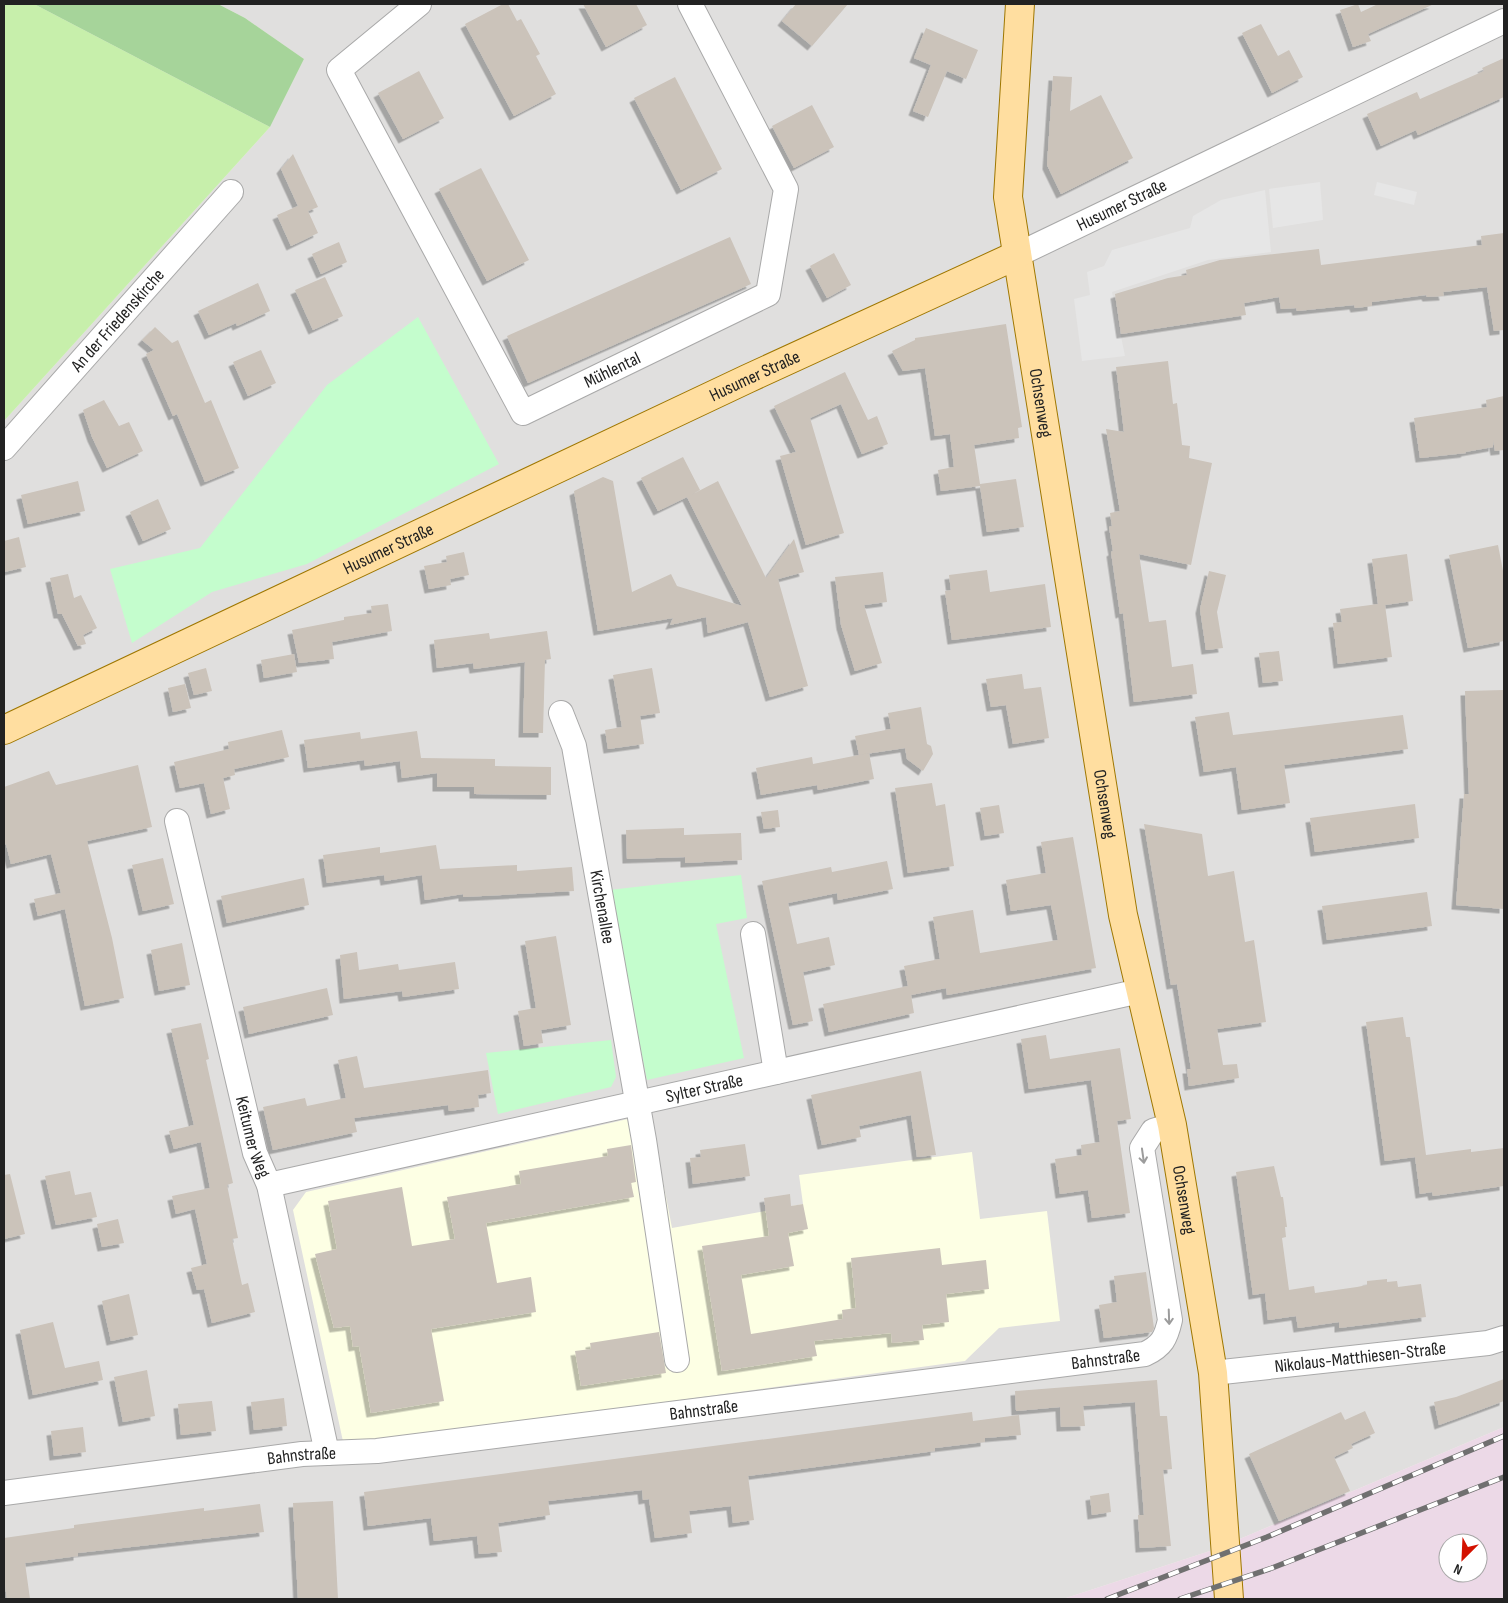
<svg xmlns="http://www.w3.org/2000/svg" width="1508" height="1603" viewBox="0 0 1508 1603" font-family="'Sofia Sans Condensed',sans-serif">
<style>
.residential{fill:#e0dfde}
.industrial{fill:#ecd9e7;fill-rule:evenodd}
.education{fill:#fdffe4}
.grass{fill:#c7efab}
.forest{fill:#a6d49a}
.park{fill:#c4fdcd}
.parking{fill:#e6e6e6}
.building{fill:#cbc3ba;filter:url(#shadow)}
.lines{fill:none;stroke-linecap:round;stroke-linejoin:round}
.minor-casing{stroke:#a9a9a9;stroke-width:26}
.major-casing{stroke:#9f7700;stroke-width:30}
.minor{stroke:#fff;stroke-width:24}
.major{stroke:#ffdea0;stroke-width:28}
.rail-casing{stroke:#707070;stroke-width:5.5}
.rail{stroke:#fff;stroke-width:4;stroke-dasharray:11;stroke-linecap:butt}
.oneway{stroke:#9c9c9c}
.labels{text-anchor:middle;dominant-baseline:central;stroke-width:4.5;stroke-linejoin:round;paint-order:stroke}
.street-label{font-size:18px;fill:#222;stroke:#fff}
</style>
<defs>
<filter id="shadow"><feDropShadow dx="-4.5" dy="4.5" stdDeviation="0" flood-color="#0004"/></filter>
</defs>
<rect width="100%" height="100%" fill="#f2f0e8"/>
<path class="residential" d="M 218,4 L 1504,4 L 1504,1427 L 1216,1549 L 1063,1599 L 4,1599 L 4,421 L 270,127 L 304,59 L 245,18 Z"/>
<path class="industrial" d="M 1504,1427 L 1504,1599 L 1063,1599 L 1216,1549 ZM 1448,1543 L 1478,1543 L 1478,1573 L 1448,1573 Z"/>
<path class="education" d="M 650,1114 L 672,1228 L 803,1204 L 799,1175 L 972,1152 L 980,1219 L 1047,1211 L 1060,1321 L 999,1328 L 965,1361 L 344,1446 L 293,1210 L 306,1192 Z"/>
<path class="grass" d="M 4,4 L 34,4 L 270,127 L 4,421 Z"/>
<path class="forest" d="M 34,4 L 218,4 L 245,18 L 304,59 L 270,127 Z"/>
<g class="park">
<path d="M 418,317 L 499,464 L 307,564 L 212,592 L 132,643 L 110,569 L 200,548 L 327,385 Z"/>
<path d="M 741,875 L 747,918 L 716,924 L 744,1058 L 647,1080 L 609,890 Z"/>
<path d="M 611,1040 L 616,1077 L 611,1087 L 498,1114 L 486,1053 Z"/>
</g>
<g class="parking">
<path d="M 1320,182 L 1323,220 L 1273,228 L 1269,189 Z"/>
<path d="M 1377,182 L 1417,192 L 1414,205 L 1374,195 Z"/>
<path d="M 1265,190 L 1271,252 L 1208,260 L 1112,292 L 1125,356 L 1082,361 L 1074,299 L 1090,295 L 1087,272 L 1104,266 L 1112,250 L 1190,228 L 1193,216 L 1221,200 Z"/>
</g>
<g class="building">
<path d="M 503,4 L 508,4 L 517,21 L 521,19 L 540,54 L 536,56 L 556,94 L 514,116 L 465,24 Z"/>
<path d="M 583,4 L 636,4 L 647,25 L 606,47 Z"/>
<path d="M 796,4 L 848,4 L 812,46 L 782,21 Z"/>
<path d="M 1358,4 L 1361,12 L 1378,4 L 1434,4 L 1368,34 L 1371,41 L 1353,47 L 1340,10 Z"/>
<path d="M 1261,24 L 1278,56 L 1289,50 L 1303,77 L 1272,93 L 1242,33 Z"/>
<path d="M 926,28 L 978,50 L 966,79 L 947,71 L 928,117 L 913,111 L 931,65 L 914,58 Z"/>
<path d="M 1504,58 L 1504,97 L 1418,135 L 1416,130 L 1381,146 L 1367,114 L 1417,92 L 1420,99 L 1484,71 L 1482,68 Z"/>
<path d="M 419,71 L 444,118 L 403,139 L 378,93 Z"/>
<path d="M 1053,76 L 1072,77 L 1070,111 L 1101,95 L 1133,158 L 1061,194 L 1047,165 Z"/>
<path d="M 675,77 L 722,169 L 681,190 L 634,98 Z"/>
<path d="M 812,105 L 834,147 L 794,168 L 772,126 Z"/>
<path d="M 293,154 L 318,207 L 308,211 L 318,233 L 291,246 L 277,215 L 298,206 L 281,169 Z"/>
<path d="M 481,168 L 529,260 L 487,281 L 439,189 Z"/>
<path d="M 1504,233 L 1504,330 L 1494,331 L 1487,287 L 1443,292 L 1444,296 L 1427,297 L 1426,295 L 1372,302 L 1372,306 L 1355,308 L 1354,305 L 1297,311 L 1296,308 L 1281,309 L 1279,297 L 1244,303 L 1246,315 L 1121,334 L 1115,294 L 1168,278 L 1187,275 L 1186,270 L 1220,260 L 1319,249 L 1321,265 L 1482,245 L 1481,236 Z"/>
<path d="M 730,237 L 751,284 L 528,383 L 507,336 Z"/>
<path d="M 339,242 L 347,262 L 321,274 L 312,254 Z"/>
<path d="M 834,253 L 851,285 L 827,298 L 810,266 Z"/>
<path d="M 325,277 L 343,316 L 313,330 L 295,290 Z"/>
<path d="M 258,283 L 270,311 L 237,326 L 236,323 L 209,335 L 198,311 Z"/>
<path d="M 1006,324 L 1022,427 L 1018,428 L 1019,438 L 974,445 L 980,484 L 1016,479 L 1024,527 L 987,532 L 980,486 L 941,491 L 938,470 L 954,467 L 950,434 L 935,436 L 925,368 L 903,371 L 892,351 L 915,340 L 915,338 Z"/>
<path d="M 155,327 L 172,343 L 178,340 L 205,403 L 211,400 L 239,468 L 205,482 L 177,414 L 173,416 L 146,354 L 154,350 L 142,340 Z"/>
<path d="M 261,350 L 276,383 L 248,396 L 233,362 Z"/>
<path d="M 1168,361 L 1173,404 L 1177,403 L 1182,445 L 1190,446 L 1189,458 L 1212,463 L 1191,565 L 1139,554 L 1149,622 L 1166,620 L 1172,667 L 1193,664 L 1197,694 L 1134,702 L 1123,613 L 1120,614 L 1111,552 L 1113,551 L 1109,527 L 1112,526 L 1110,513 L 1120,511 L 1106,429 L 1124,432 L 1116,367 Z"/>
<path d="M 845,372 L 868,420 L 877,416 L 888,444 L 862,454 L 841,404 L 810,418 L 844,533 L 806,545 L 780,456 L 796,452 L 774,406 Z"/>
<path d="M 1504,396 L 1504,450 L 1495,451 L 1493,440 L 1493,447 L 1465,452 L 1466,453 L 1420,458 L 1414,418 L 1487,407 L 1486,400 Z"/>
<path d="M 104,400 L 119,426 L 129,422 L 143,451 L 107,468 L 92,437 L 83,410 Z"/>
<path d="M 683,457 L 700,490 L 691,495 L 718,481 L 766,578 L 794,539 L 804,572 L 778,579 L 808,686 L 770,697 L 748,622 L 708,633 L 706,617 L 670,625 L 673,618 L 598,631 L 574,491 L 603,477 L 613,481 L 632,592 L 671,574 L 677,586 L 742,606 L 687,497 L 658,511 L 641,478 Z"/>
<path d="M 78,481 L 85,511 L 28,524 L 21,495 Z"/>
<path d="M 158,499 L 171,529 L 143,541 L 130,512 Z"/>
<path d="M 19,537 L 26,567 L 4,572 L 4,541 Z"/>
<path d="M 1498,545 L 1504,576 L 1504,641 L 1468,648 L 1449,555 Z"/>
<path d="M 464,552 L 469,575 L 450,579 L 451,585 L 429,589 L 424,566 L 447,562 L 446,556 Z"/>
<path d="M 1407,554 L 1413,601 L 1385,605 L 1392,657 L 1338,664 L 1333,623 L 1342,622 L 1340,609 L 1378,604 L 1372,559 Z"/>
<path d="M 987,570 L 990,592 L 1045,584 L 1051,627 L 952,640 L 945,591 L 951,590 L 949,575 Z"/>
<path d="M 1209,571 L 1226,575 L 1217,612 L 1223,648 L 1206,650 L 1200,609 Z"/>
<path d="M 883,572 L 887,602 L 864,605 L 882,663 L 855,671 L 841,625 L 835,577 Z"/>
<path d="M 68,574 L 74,598 L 81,595 L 97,628 L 83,635 L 86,644 L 78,646 L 62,614 L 58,614 L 50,578 Z"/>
<path d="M 388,604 L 392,631 L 332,642 L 334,659 L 299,663 L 292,630 L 344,620 L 344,617 L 372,613 L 371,606 Z"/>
<path d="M 547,631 L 551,659 L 545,660 L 543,733 L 523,733 L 525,662 L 474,669 L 473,663 L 437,668 L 434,640 L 489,633 L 490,639 Z"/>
<path d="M 1279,651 L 1283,681 L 1263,683 L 1259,653 Z"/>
<path d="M 294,654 L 297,672 L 264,678 L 261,660 Z"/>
<path d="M 206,668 L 212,691 L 194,695 L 188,673 Z"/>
<path d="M 652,668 L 660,713 L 640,716 L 644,744 L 608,749 L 605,730 L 622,727 L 613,675 Z"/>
<path d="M 1022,674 L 1024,689 L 1041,687 L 1049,738 L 1013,744 L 1006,705 L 991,707 L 986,679 Z"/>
<path d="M 185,684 L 191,708 L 173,712 L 168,688 Z"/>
<path d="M 1504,690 L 1504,909 L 1456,905 L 1464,794 L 1469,794 L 1465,691 Z"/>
<path d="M 921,707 L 927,744 L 931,746 L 933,754 L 923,771 L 907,759 L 905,748 L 859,755 L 855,736 L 891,729 L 888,713 Z"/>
<path d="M 1229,712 L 1233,735 L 1403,715 L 1408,749 L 1284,765 L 1290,803 L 1242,810 L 1236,767 L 1204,772 L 1195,717 Z"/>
<path d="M 282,730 L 289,757 L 234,769 L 235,775 L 223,778 L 230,809 L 211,814 L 204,783 L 180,788 L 174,762 L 229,749 L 228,742 Z"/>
<path d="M 417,731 L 421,758 L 495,759 L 495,766 L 551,767 L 551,795 L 474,794 L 474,787 L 437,787 L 437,773 L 402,778 L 400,761 L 365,766 L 364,760 L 308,768 L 304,740 L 360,732 L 361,739 Z"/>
<path d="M 869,753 L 874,779 L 818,790 L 817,785 L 761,795 L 756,768 L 812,757 L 813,764 Z"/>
<path d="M 138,765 L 152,827 L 87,841 L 112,938 L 124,998 L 85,1006 L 65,909 L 38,916 L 34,899 L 61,893 L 51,854 L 11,864 L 6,844 L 4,845 L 4,787 L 49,771 L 56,785 Z"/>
<path d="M 932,783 L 936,806 L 945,804 L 954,866 L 908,873 L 895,788 Z"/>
<path d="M 1415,804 L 1419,838 L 1315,852 L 1310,818 Z"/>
<path d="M 999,805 L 1004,833 L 985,836 L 980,808 Z"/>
<path d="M 778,810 L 780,827 L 764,829 L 761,812 Z"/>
<path d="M 1144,824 L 1202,834 L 1208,876 L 1234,871 L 1245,942 L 1254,940 L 1266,1022 L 1217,1029 L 1223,1065 L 1237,1064 L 1239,1078 L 1189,1086 L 1187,1069 L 1191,1069 L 1177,984 L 1171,985 Z"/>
<path d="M 684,828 L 684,835 L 741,833 L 742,860 L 685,863 L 685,857 L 627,859 L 626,830 Z"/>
<path d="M 1073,837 L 1096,968 L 947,995 L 946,988 L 911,995 L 914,1013 L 829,1032 L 823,1004 L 908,986 L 904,966 L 940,959 L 933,917 L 973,910 L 980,953 L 1058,940 L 1051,905 L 1011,911 L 1006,880 L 1046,873 L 1041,842 Z"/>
<path d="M 436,845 L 440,869 L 517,865 L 517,871 L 572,867 L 574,891 L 463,897 L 463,894 L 425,900 L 422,875 L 385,881 L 384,875 L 327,883 L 323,855 L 380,847 L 380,853 Z"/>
<path d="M 163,858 L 174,904 L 143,911 L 132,865 Z"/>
<path d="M 887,861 L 893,889 L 838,900 L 837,893 L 788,903 L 797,944 L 829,937 L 835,965 L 803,972 L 813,1021 L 793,1025 L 762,881 L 831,867 L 832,872 Z"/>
<path d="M 304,878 L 309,905 L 227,923 L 221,896 Z"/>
<path d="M 1427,892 L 1432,926 L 1327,940 L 1322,906 Z"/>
<path d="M 556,936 L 571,1025 L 541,1030 L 543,1043 L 524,1046 L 518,1011 L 536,1008 L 525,941 Z"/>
<path d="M 182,943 L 190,985 L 159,991 L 151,950 Z"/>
<path d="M 357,952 L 359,970 L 398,964 L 399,970 L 455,962 L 459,989 L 403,997 L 402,991 L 344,999 L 340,955 Z"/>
<path d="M 327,988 L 333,1015 L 249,1034 L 243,1007 Z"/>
<path d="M 1403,1017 L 1406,1037 L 1410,1037 L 1426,1155 L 1471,1149 L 1471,1152 L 1504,1148 L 1504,1186 L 1433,1196 L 1432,1192 L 1420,1194 L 1415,1157 L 1385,1161 L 1366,1022 Z"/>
<path d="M 201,1023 L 209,1059 L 206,1060 L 233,1183 L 227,1185 L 238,1238 L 232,1239 L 242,1285 L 248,1283 L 255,1312 L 212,1323 L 204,1289 L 197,1290 L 191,1268 L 207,1264 L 195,1209 L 176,1214 L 172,1196 L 210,1188 L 201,1142 L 174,1149 L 169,1131 L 194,1125 L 171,1029 Z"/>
<path d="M 1046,1035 L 1050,1059 L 1120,1048 L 1131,1119 L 1117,1121 L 1130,1213 L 1092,1218 L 1088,1190 L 1060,1194 L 1055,1159 L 1082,1155 L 1081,1145 L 1100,1142 L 1091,1080 L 1029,1089 L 1021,1039 Z"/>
<path d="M 357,1056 L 364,1088 L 488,1070 L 491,1093 L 478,1095 L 479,1107 L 449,1111 L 448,1105 L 354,1118 L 357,1132 L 273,1150 L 263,1107 L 305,1098 L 307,1106 L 346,1098 L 338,1060 Z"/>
<path d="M 921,1071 L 936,1155 L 917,1157 L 911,1115 L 859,1126 L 861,1137 L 822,1145 L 811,1095 Z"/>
<path d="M 745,1144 L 750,1176 L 693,1184 L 690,1158 L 701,1157 L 700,1150 Z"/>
<path d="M 631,1145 L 636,1182 L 631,1183 L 634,1197 L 486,1223 L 497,1283 L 531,1277 L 536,1312 L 431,1329 L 444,1401 L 371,1413 L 359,1346 L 353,1347 L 350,1326 L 334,1328 L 315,1254 L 337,1249 L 328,1201 L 402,1187 L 412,1246 L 455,1239 L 447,1197 L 521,1184 L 519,1171 L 608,1156 L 607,1149 Z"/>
<path d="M 1274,1166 L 1281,1197 L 1283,1197 L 1287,1227 L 1285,1227 L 1286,1237 L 1282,1238 L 1289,1290 L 1314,1286 L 1315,1293 L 1357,1287 L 1367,1285 L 1367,1281 L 1387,1279 L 1387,1282 L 1397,1281 L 1398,1287 L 1421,1284 L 1426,1317 L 1339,1328 L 1339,1322 L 1298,1328 L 1296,1316 L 1268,1320 L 1265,1293 L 1253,1295 L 1236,1172 Z"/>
<path d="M 70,1171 L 75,1195 L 91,1192 L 97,1217 L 56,1225 L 45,1176 Z"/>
<path d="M 10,1174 L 25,1234 L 4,1239 L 4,1175 Z"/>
<path d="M 790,1194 L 791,1206 L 803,1204 L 808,1229 L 788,1233 L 794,1266 L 741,1275 L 751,1334 L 843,1319 L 842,1310 L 856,1308 L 851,1258 L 940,1248 L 942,1265 L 986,1260 L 989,1289 L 946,1294 L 949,1322 L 922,1325 L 924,1340 L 892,1343 L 891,1333 L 814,1341 L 817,1356 L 722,1371 L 702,1246 L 769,1236 L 764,1198 Z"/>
<path d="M 118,1219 L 124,1243 L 102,1247 L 97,1224 Z"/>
<path d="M 1146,1272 L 1154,1328 L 1152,1332 L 1104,1338 L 1099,1305 L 1117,1302 L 1114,1276 Z"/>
<path d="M 129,1294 L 138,1335 L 111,1341 L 102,1301 Z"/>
<path d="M 53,1322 L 65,1368 L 99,1361 L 103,1380 L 33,1395 L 20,1330 Z"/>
<path d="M 659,1332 L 666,1373 L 581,1386 L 575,1351 L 591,1349 L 590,1343 Z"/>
<path d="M 147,1370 L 155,1416 L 123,1422 L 114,1377 Z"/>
<path d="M 1504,1379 L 1504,1401 L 1439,1425 L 1434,1402 L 1456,1397 Z"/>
<path d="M 1157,1380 L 1160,1416 L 1167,1416 L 1172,1469 L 1163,1470 L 1171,1546 L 1140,1548 L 1138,1515 L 1144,1515 L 1135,1402 L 1083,1406 L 1085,1426 L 1061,1427 L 1060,1407 L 1016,1411 L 1015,1391 Z"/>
<path d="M 284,1398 L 287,1426 L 254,1430 L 251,1402 Z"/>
<path d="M 212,1401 L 216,1431 L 181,1435 L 178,1404 Z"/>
<path d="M 1365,1411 L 1375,1433 L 1351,1444 L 1353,1448 L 1334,1457 L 1350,1491 L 1279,1521 L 1249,1454 L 1341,1412 L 1345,1420 Z"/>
<path d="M 972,1412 L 973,1421 L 1019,1415 L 1021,1435 L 985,1438 L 985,1442 L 935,1448 L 935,1451 L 748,1476 L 754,1520 L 733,1523 L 731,1506 L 689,1511 L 692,1533 L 655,1538 L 649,1499 L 643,1500 L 642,1490 L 548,1501 L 550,1515 L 498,1523 L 502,1552 L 479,1554 L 477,1536 L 434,1541 L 431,1518 L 368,1526 L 364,1492 Z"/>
<path d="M 83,1427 L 86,1452 L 54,1456 L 51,1431 Z"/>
<path d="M 1109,1493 L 1111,1512 L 1092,1515 L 1090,1496 Z"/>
<path d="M 333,1501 L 338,1599 L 298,1599 L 293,1503 Z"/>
<path d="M 260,1504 L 264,1532 L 78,1553 L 78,1556 L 25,1563 L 30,1599 L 7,1599 L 4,1578 L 4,1538 L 74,1528 L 74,1525 L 204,1508 L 204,1511 Z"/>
</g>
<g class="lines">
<g class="minor-casing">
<g id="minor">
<path id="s1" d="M 419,4 L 339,70 L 523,413 L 768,294 L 786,189 L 690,4"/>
<path id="s2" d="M 1017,255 L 1504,21"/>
<path id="s3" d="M 4,448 L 231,192"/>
<path id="s4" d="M 561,713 L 574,746 L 644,1140 L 677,1360"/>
<path id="s5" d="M 177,821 L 255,1153 L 269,1185 L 327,1453"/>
<path d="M 753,934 L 776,1072"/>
<path id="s6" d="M 269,1185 L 1140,991"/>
<path id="s7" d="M 1213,1373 L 1488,1343 L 1504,1338"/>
<path id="s8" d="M 4,1493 L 302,1454 L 377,1451 L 1145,1354 C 1162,1346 1166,1338 1170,1320 L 1142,1148 L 1153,1131 L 1172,1125"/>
</g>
</g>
<g class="major-casing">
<g id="major">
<path id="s9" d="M 1020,4 L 1008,197 L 1123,915 L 1172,1125 L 1213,1373 L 1229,1599"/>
<path id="s10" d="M 4,730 L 747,379 L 1017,255"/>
</g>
</g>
<use href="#minor" class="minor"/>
<use href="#major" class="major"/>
<g class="rail-casing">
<g id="rail">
<path d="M 1107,1599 L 1267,1537 L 1504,1436"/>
<path d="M 1180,1599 L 1272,1568 L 1504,1477"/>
</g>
</g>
<use href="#rail" class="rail"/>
</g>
<defs><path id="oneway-shaft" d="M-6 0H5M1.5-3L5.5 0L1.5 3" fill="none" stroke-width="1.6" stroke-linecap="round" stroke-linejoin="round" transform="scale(1.25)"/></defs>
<g class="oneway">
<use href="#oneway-shaft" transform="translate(1143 1156) rotate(82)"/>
<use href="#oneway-shaft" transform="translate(1169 1317) rotate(88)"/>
</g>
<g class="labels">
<g class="street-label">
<text stroke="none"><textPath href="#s2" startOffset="116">Husumer Straße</textPath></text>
<text stroke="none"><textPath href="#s3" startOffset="171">An der Friedenskirche</textPath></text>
<text stroke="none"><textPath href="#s1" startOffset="592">Mühlental</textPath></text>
<text stroke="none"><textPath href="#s10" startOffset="830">Husumer Straße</textPath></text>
<text stroke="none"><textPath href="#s9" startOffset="402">Ochsenweg</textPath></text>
<text stroke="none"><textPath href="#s10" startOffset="425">Husumer Straße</textPath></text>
<text stroke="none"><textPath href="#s9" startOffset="808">Ochsenweg</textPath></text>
<text stroke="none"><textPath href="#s4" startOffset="199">Kirchenallee</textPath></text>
<text stroke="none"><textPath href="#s6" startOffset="446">Sylter Straße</textPath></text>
<text stroke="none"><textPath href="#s5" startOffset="325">Keitumer Weg</textPath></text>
<text stroke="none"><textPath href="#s9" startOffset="1212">Ochsenweg</textPath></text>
<text stroke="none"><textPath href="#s8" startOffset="1110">Bahnstraße</textPath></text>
<text stroke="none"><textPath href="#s7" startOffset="148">Nikolaus-Matthiesen-Straße</textPath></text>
<text stroke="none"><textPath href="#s8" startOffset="705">Bahnstraße</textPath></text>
<text stroke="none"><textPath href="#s8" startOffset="300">Bahnstraße</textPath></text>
</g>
</g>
<rect width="1508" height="1603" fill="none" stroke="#222222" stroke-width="10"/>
<g transform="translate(1463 1558) rotate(204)"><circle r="24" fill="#ffffff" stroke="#a7a7a7"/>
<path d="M0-4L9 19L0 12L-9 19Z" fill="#d31100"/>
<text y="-8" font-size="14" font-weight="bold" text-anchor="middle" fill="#222222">N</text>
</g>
</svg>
